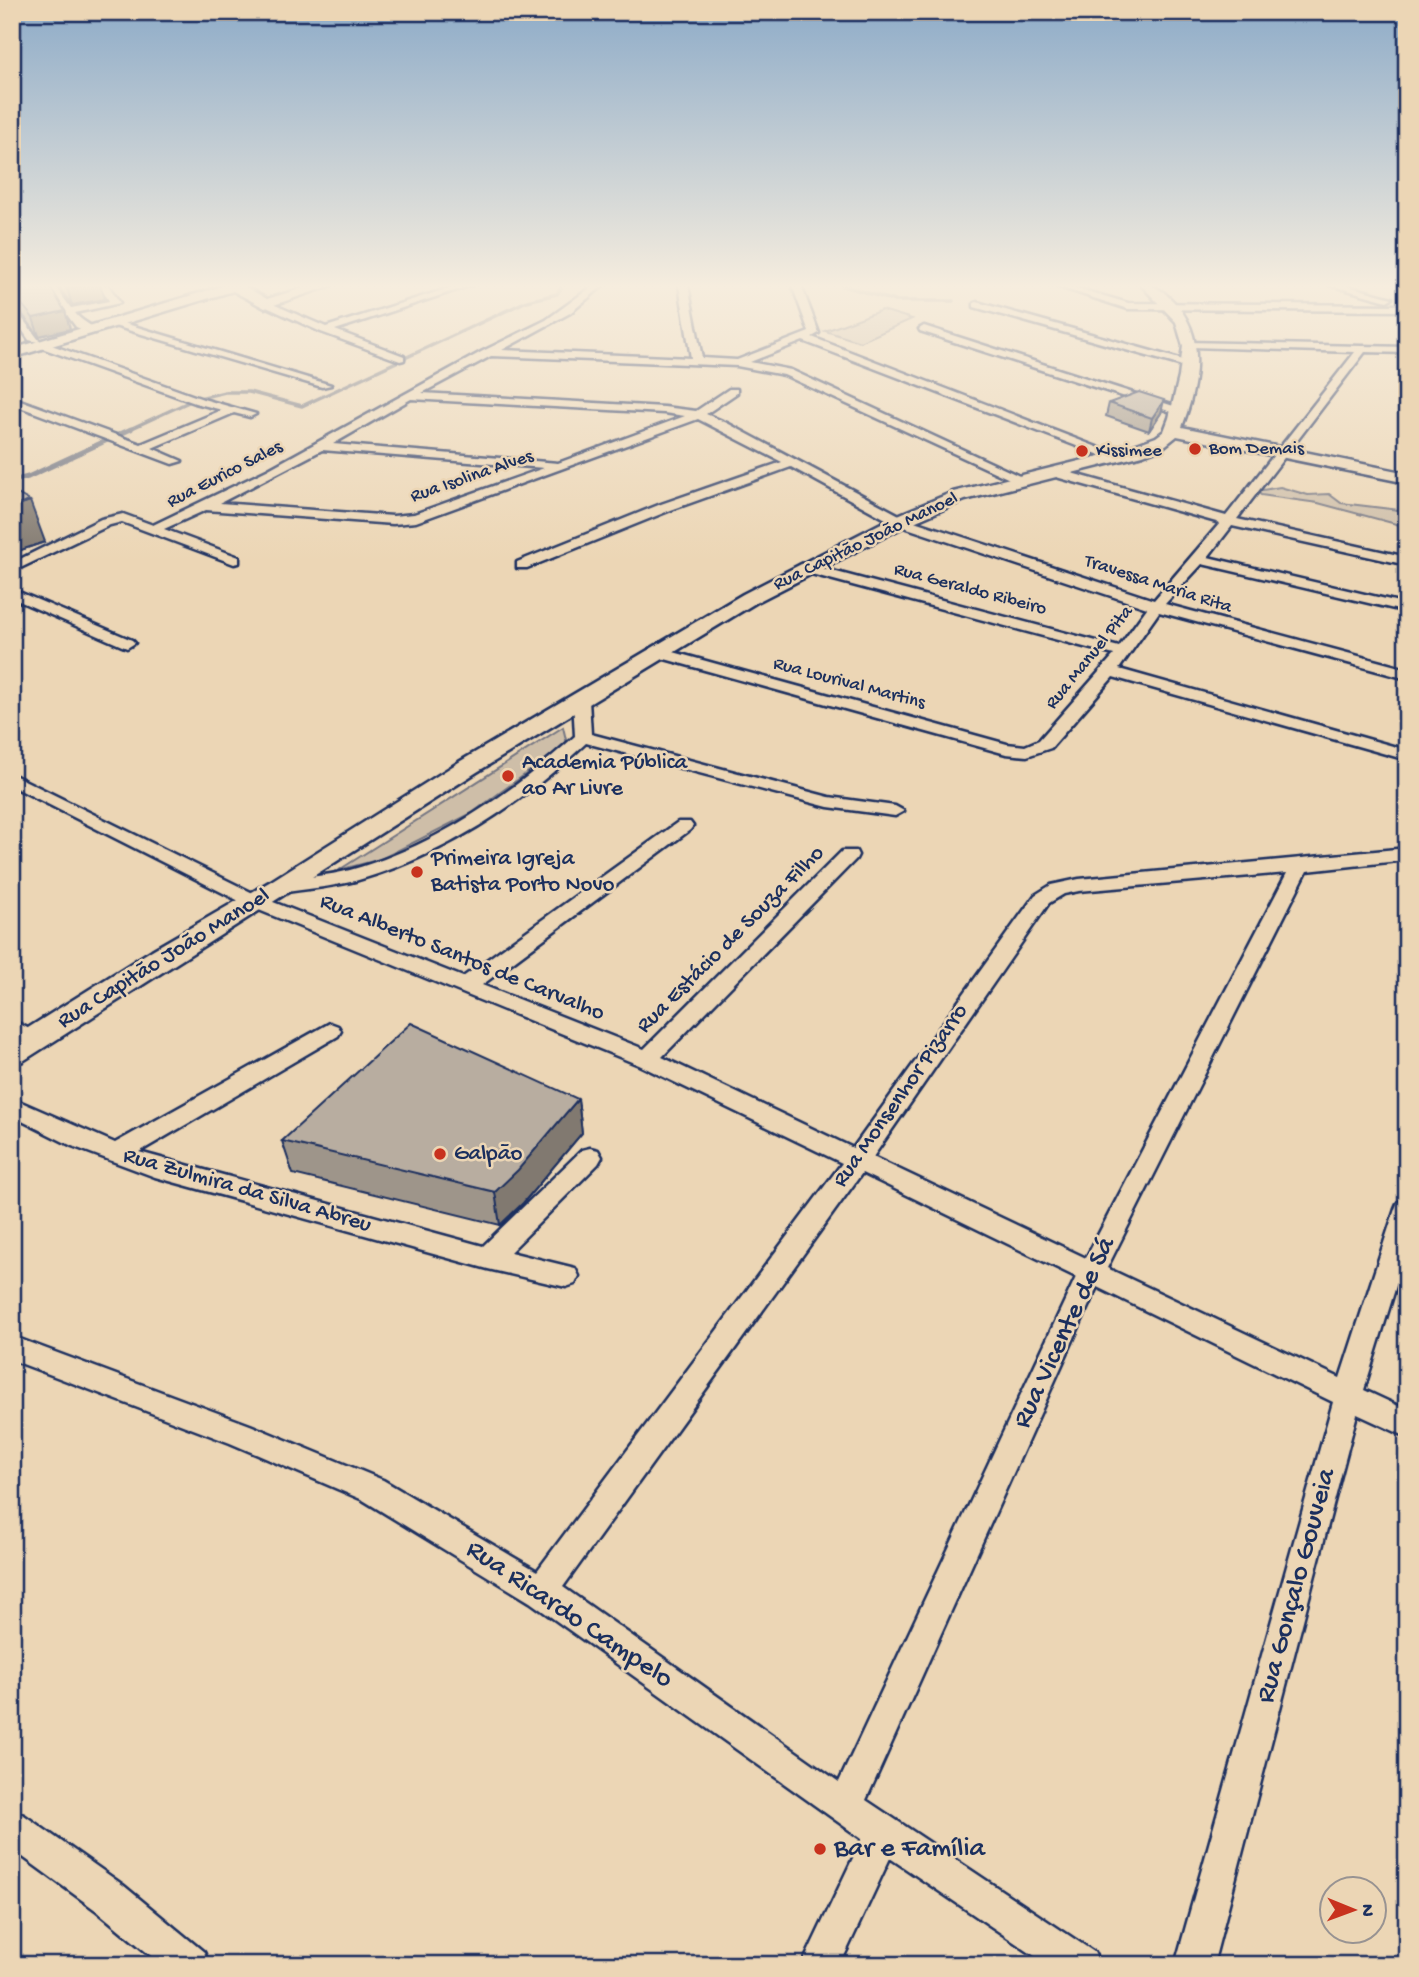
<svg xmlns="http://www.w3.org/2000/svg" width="1419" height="1977" viewBox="0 0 1419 1977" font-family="'Gochi Hand',sans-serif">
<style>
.green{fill:#cebea8;stroke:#747683;stroke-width:2}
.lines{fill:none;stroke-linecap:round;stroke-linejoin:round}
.stream-far1{stroke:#6d7180;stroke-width:3.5}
.stream{stroke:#6d7180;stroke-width:5}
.street-casing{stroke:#1b2f5e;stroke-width:5}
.secondary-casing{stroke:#1b2f5e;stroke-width:5}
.street{fill:#ecd6b5;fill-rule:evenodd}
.secondary{fill:#ecd6b5;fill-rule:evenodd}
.wall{fill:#9e958a;stroke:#1b2f5e;stroke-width:2}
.shaded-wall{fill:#817970;stroke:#1b2f5e;stroke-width:2}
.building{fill:#b8ada0;stroke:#1b2f5e;stroke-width:2}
.poi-dot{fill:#c8321e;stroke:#ecd6b5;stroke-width:2.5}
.labels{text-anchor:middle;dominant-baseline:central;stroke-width:5;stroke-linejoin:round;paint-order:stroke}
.far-poi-label{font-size:19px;fill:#1b2f5e;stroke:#ecd6b5;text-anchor:start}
.far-street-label{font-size:19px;fill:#1b2f5e;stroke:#ecd6b5}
.poi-label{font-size:23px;fill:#1b2f5e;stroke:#ecd6b5;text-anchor:start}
.street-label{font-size:23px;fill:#1b2f5e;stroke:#ecd6b5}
.near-street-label{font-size:28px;fill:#1b2f5e;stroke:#ecd6b5}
.near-poi-label{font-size:28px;fill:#1b2f5e;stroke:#ecd6b5;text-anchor:start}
</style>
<rect width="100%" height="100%" fill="#ecd6b5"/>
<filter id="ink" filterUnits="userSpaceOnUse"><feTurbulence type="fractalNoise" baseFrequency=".0143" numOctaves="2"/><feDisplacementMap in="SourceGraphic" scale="14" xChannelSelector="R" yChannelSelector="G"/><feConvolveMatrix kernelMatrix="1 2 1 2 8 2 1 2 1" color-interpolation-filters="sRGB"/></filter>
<g filter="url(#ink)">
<g class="green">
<path d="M 882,310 L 912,319 L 860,342 L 825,331 Z"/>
<path d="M 1280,487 L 1308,495 L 1329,494 L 1341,503 L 1407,511 L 1407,527 L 1318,503 L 1261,495 L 1257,491 Z"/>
<path d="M 563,727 L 567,744 L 472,813 L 381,859 L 339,870 Z"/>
</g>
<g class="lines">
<g class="stream-far1">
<path d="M 841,285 L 895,301 L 953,301"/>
<path d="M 128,430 L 195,399 L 225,392 L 249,392 L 302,406 L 527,301 L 557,294 L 563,285"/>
</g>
<path class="stream" d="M 12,481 L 28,477 L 131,429"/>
<g class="street-casing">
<g id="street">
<path d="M 45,285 L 54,285 L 71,308 L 109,301 L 100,285 L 108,285 L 120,303 L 75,313 C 82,322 89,323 96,330 L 91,333 L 76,327 Z"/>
<path d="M 459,285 L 472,285 L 335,330 L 404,356 L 404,360 L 400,361 L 321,332 L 260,304 L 268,302 L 326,327 Z"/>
<path d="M 594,285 L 604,285 L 570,313 L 502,350 L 691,358 L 679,285 L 688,285 L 702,358 L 737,360 L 809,332 L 792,285 L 801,285 L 819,333 L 812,337 L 1123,457 L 1113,460 L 803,341 L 750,362 L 791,370 L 1026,479 L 1024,482 L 1016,482 L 784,375 L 737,366 L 491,356 L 422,393 L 664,407 L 696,411 L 729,389 L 737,389 L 737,393 L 706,414 L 727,423 L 905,518 L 1154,600 L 1220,523 L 1049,475 L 1049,469 L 1057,469 L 1226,516 L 1355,352 L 1191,347 L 1186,344 L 1187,342 L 1407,347 L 1407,353 L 1365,352 L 1237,519 L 1407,557 L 1407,565 L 1232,526 L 1208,557 L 1407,604 L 1407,612 L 1202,564 L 1165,604 L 1407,669 L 1407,679 L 1159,612 L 1119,669 L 1407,750 L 1407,760 L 1113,677 L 1051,748 L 1027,756 L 1006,754 L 654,656 L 651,653 L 659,648 L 1007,744 L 1025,746 L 1039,740 L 1114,655 L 800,571 L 800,565 L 810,565 L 1119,647 L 1147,608 L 895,524 L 791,467 L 671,510 L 527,568 L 517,568 L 517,562 L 661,504 L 782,462 L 698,419 L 416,522 L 393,524 L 206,510 L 164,529 L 239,557 L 239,563 L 234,564 L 122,522 L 110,525 L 12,572 L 12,563 L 101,519 L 123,514 L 153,525 L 267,470 L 483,351 L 546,320 ZM 411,399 L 664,413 L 685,416 L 558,463 L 333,444 ZM 322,450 L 544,468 L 414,514 L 393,516 L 220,503 Z"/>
<path d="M 1053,285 L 1066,285 L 1128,303 L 1407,305 L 1407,311 L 1128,309 Z"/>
<path d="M 1329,285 L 1344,285 L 1392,298 L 1387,301 Z"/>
<path d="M 977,302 L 1194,363 L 1195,365 L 1186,367 L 974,307 L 974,303 Z"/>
<path d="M 12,305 L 39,340 L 38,342 L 29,340 L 12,315 Z"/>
<path d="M 111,321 L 117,321 L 331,385 L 322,387 L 111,325 Z"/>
<path d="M 924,326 L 1183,409 L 1185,411 L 1175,413 L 920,331 L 919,329 Z"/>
<path d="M 43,342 L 203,399 L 256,414 L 250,417 L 234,413 L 152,448 L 182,461 L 172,464 L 12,404 L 12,397 L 141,444 L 222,410 L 195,403 L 39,347 L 38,345 Z"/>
<path d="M 12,589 L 132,640 L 135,643 L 127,648 L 122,646 L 12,598 Z"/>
<path d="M 581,695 L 589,700 L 591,734 L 829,797 L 895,806 L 904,811 L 895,816 L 828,807 L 586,743 C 521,804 442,857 355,881 C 331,887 305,889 281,893 L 274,891 L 271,887 L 274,883 L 281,881 C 304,877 328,876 350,870 C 434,847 511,794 575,736 L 573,700 Z"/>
<path d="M 12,774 L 263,898 L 463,977 L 678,822 L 690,822 L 693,826 L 690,830 L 482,985 L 644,1049 L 842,851 L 856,851 L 858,855 L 856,859 L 662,1057 L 853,1148 L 1035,895 L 1051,885 L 1079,879 L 1407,848 L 1407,860 L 1307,871 L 1107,1268 L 1340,1378 L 1395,1209 L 1398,1202 L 1407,1199 L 1407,1250 L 1364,1390 L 1407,1410 L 1407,1437 L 1357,1414 L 1213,1965 L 1175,1965 L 1333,1402 L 1097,1287 L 866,1800 L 1094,1952 L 1100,1965 L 1048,1965 L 890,1858 L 840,1965 L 802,1965 L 862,1839 L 530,1602 L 363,1500 L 230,1443 L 12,1360 L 12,1336 L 250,1425 L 383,1480 L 537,1571 L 842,1163 L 639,1065 L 249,906 L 12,786 ZM 1287,873 L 1086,1258 L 873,1157 L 1049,903 L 1064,894 L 1079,891 ZM 862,1173 L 1076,1277 L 839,1782 L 563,1587 Z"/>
<path d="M 12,1020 L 41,1035 L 44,1040 L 41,1045 L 33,1048 L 12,1038 Z"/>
<path d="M 330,1023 L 338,1026 L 341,1031 L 338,1036 L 139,1152 L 483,1246 L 582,1150 L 590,1148 L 598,1150 L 602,1157 L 598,1164 L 510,1252 L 575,1268 L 579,1276 L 575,1284 L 566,1287 L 488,1269 L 155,1177 L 72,1146 L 12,1116 L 12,1098 L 115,1143 Z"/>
<path d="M 12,1810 L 24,1815 L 123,1885 L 204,1952 L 210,1965 L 162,1965 L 97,1911 L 12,1849 Z"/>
</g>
</g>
<g class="secondary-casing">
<g id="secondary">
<path d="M 226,285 L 242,285 L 267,299 L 313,285 L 333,285 L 265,308 L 233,291 L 12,358 L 12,349 Z"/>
<path d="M 1141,285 C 1156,285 1162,290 1173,301 C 1207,335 1198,385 1182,427 L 1407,473 L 1407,483 L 1177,436 L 1162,448 L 1143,455 L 965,500 L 907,525 L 757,602 L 477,772 L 23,1061 L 12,1064 L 12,1038 L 152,950 L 271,881 L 459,762 L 743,594 L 893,517 L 953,492 L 1112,453 L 1156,437 L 1164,431 L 1169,418 L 1179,377 L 1183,346 L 1176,322 Z"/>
</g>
</g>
<use href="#street" class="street"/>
<use href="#secondary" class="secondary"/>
</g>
<g class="wall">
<path d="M 12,285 L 65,311 L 70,329 L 39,336 L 23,315 L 12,295 Z"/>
<path d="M 57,285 L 100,285 L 105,299 L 72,305 Z"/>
<path d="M 1109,403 L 1161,413 L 1149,431 L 1106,416 Z"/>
<path d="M 12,491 L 45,542 L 18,551 L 12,548 Z"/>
<path d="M 578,1099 L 582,1133 L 523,1203 L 500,1225 L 293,1174 L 282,1141 Z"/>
</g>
<g class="shaded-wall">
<path d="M 87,285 L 100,285 L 105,299 L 72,305 L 67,288 Z"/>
<path d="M 65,311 L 70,329 L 39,336 L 33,318 Z"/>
<path d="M 1164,400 L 1161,413 L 1149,431 L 1152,418 Z"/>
<path d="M 30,501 L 45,542 L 18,551 L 12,536 L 12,507 Z"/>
<path d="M 578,1099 L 582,1133 L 523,1203 L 500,1225 L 495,1192 Z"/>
</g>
<g class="building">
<path d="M 12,285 L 49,285 L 65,311 L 33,318 L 17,298 L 12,288 Z"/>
<path d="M 64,285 L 87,285 L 67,288 Z"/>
<path d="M 1139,392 L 1164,400 L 1152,418 L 1109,403 Z"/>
<path d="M 12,491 L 30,501 L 12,507 Z"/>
<path d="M 411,1023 L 578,1099 L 518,1170 L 495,1192 L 282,1141 Z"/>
</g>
</g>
<linearGradient id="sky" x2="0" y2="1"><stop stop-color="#8dabc8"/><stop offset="0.51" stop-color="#f6edde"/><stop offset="1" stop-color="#f6edde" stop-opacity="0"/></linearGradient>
<rect width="1419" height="561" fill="url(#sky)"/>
<g class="poi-dot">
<circle cx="1195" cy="449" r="7"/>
<circle cx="1082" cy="451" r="7"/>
<circle cx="508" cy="776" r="7"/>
<circle cx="417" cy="872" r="7"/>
<circle cx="440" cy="1154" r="7"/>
<circle cx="820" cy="1849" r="7"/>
</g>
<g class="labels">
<g class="far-poi-label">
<text x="1209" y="449">Bom Demais</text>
<text x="1096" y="451">Kissimee</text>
</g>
<g class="far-street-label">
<text transform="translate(225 475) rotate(-27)">Rua Eurico Sales</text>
<text transform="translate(472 477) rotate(-19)">Rua Isolina Alves</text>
<text transform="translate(866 542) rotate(-26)">Rua Capitão João Manoel</text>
<text transform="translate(1158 585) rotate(18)">Travessa Maria Rita</text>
<text transform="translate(970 590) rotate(15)">Rua Geraldo Ribeiro</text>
<text transform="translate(1090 658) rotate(-51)">Rua Manuel Pita</text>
<text transform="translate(849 684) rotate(15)">Rua Lourival Martins</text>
</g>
<g class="poi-label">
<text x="522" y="763">Academia Pública<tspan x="522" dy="26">ao Ar Livre</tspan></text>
<text x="431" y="859">Primeira Igreja<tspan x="431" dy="26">Batista Porto Novo</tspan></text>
<text x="454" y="1154">Galpão</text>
</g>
<g class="street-label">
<text transform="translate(731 940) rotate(-45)">Rua Estácio de Souza Filho</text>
<text transform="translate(462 958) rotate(22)">Rua Alberto Santos de Carvalho</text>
<text transform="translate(164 959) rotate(-32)">Rua Capitão João Manoel</text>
<text transform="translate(901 1096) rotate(-55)">Rua Monsenhor Pizarro</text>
<text transform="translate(247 1191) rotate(16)">Rua Zulmira da Silva Abreu</text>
</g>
<g class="near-street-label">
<text transform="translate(1065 1333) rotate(-65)">Rua Vicente de Sá</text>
<text transform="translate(1297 1586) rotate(-75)">Rua Gonçalo Gouveia</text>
<text transform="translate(569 1615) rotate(34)">Rua Ricardo Campelo</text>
</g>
<g class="near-poi-label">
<text x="834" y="1849">Bar e Família</text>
</g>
</g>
<rect width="1419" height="1977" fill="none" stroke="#ecd6b5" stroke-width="42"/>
<rect x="21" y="21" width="1377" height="1935" fill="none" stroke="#1b2f5e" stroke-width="2.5" filter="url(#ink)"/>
<g transform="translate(1353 1910) rotate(91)"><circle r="33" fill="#ecd6b5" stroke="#989392" stroke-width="2"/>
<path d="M0-5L12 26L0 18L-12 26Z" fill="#c8321e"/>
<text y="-10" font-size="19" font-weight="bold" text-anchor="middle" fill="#1b2f5e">N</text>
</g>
</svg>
